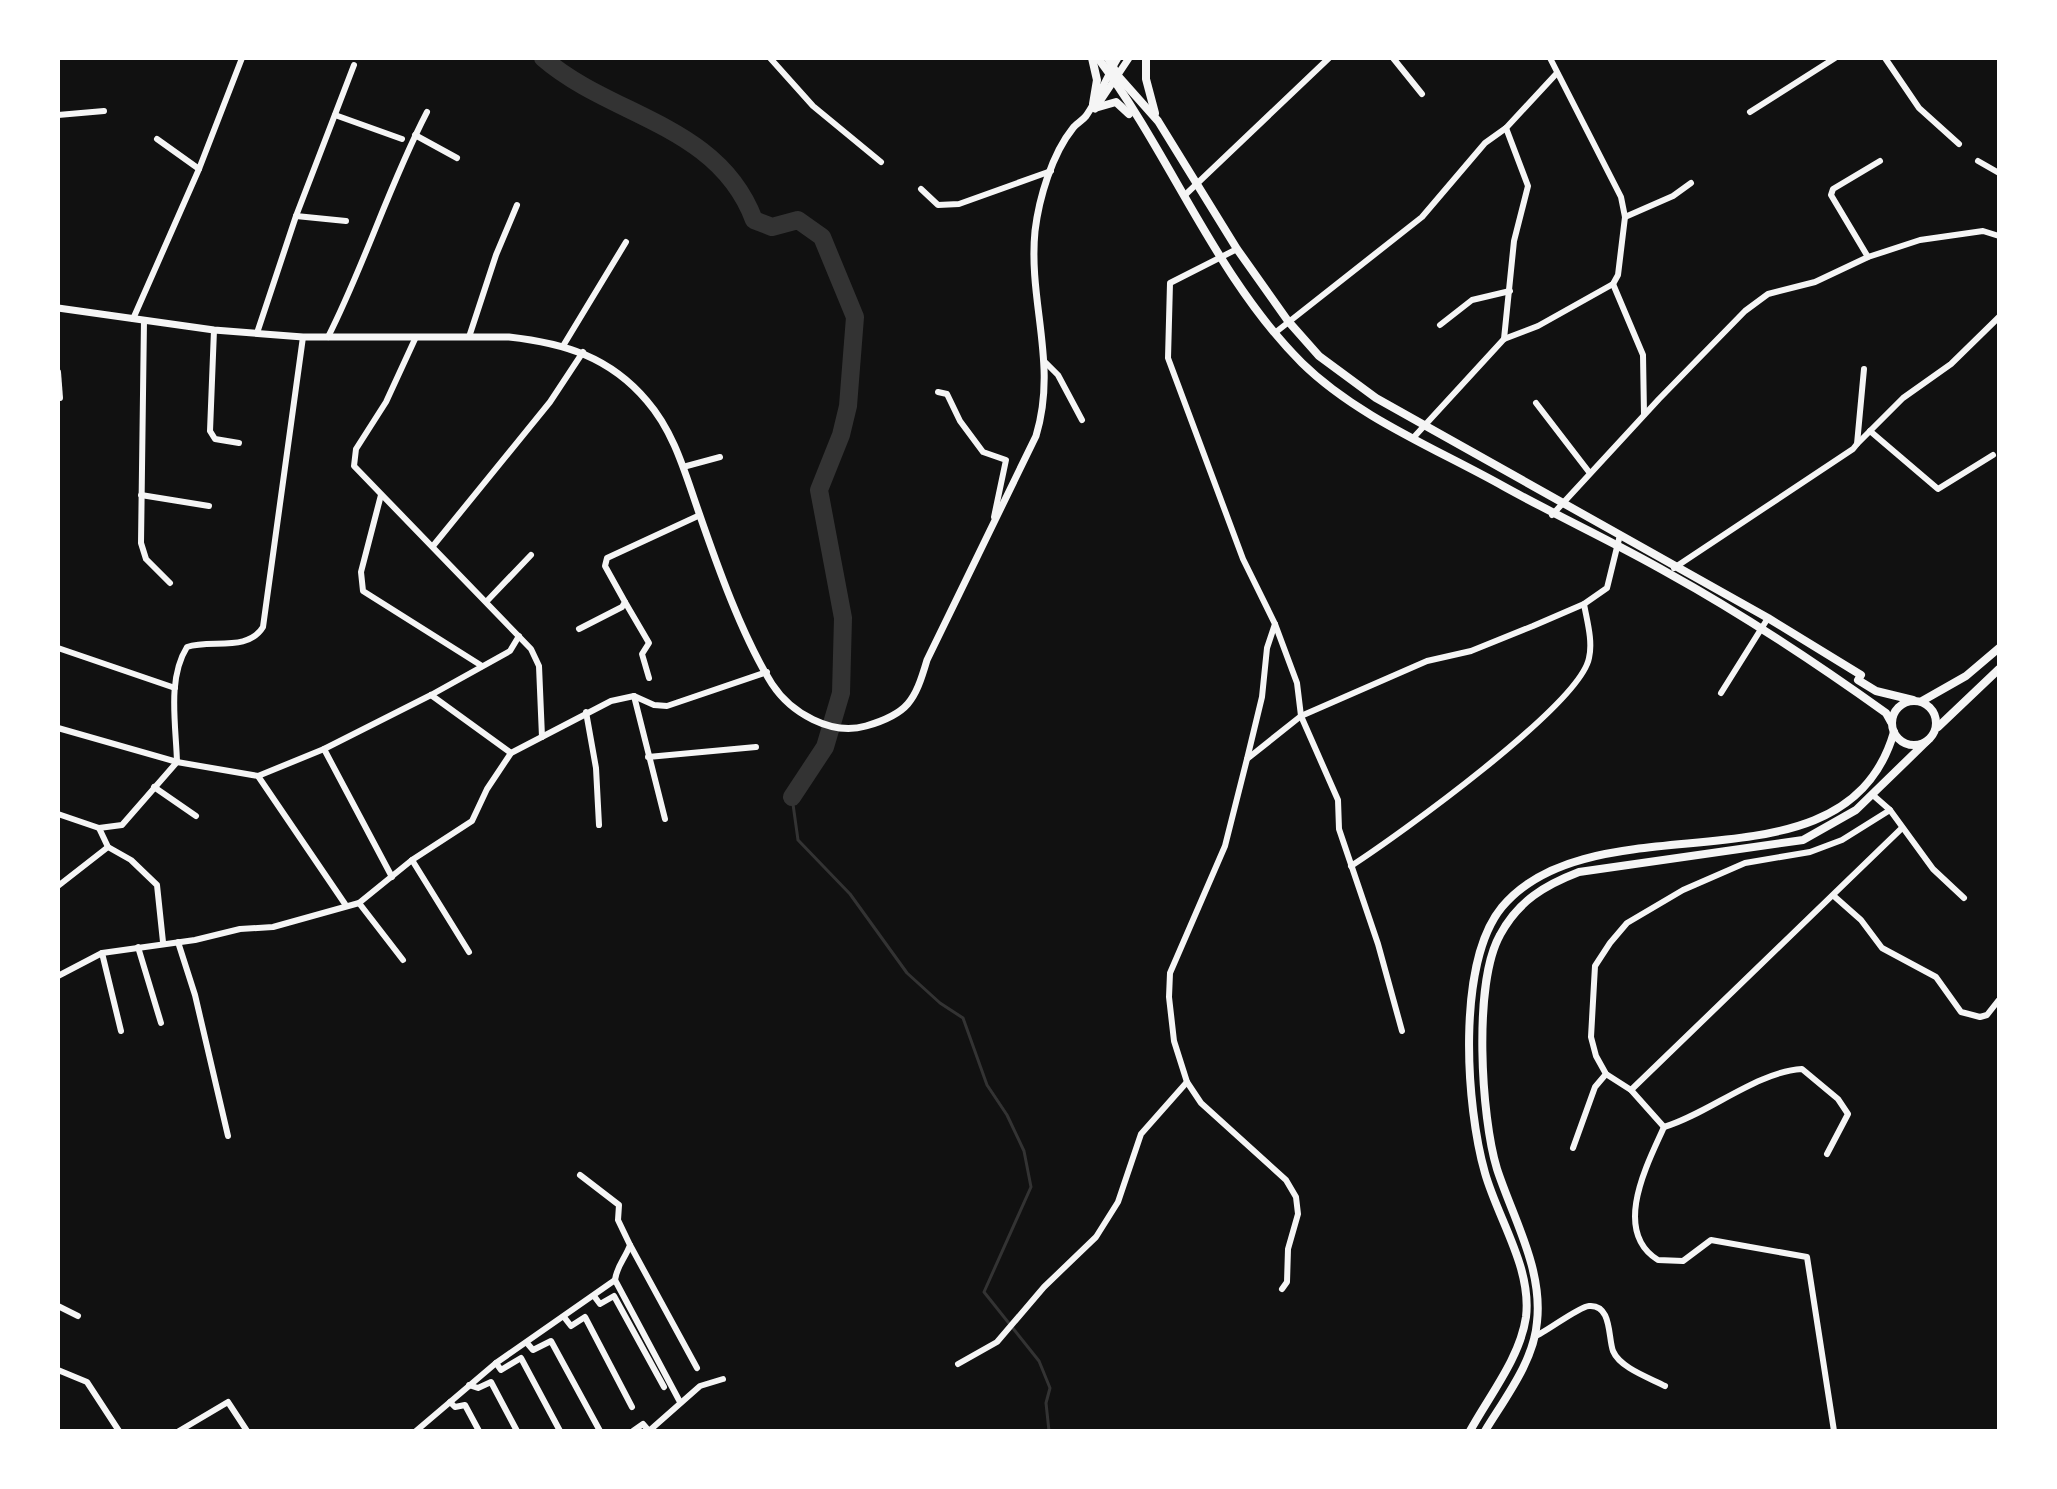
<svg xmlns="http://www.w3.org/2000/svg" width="2057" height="1489" viewBox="0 0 2057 1489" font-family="Inter,sans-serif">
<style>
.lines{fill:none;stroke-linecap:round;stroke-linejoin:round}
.stream{stroke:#333;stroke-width:3}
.river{stroke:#333;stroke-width:18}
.minor{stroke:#f5f5f5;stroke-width:6}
.tertiary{stroke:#f5f5f5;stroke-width:7}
.secondary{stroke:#f5f5f5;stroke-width:8}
</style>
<rect width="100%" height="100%" fill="#111"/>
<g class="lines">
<path class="stream" d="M 792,797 L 798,840 L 850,894 L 907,973 L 940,1003 L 963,1018 L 987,1085 L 1007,1115 L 1024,1151 L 1031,1187 L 984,1292 L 1039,1361 L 1050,1388 L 1046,1403 L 1049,1431"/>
<path class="river" d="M 543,58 C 611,117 718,124 754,220 L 772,227 L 798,220 L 822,237 L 855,317 L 848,406 L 841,435 L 819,490 L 843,618 L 841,693 L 825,747 L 792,797"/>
<g class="minor">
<path d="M 770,58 L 813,106 L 881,162"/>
<path d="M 1393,58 L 1422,94"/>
<path d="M 1885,58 L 1919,108 L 1959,144"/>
<path d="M 1750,112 L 1835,58"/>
<path d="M 58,115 L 104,111"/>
<path d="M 335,115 L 402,139"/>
<path d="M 415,135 L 457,158"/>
<path d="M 157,139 L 199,169"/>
<path d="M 1978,161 L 1999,173"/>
<path d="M 921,189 L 938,205 L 959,204 L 1051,171"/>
<path d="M 1184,196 L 1329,58"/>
<path d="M 296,216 L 346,221"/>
<path d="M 1625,217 L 1673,196 L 1691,183"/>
<path d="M 1237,249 L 1170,283 L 1168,358 L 1243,559 L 1275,624 L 1297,683 L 1301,716 L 1338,800 L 1339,829 L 1378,944 L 1402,1031"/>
<path d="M 1868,257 L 1831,195 L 1833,189 L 1880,161"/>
<path d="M 1613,284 L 1643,355 L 1644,414"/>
<path d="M 133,319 L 199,169 L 242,58"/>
<path d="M 144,320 L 141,543 L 146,559 L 170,583"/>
<path d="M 1440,325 L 1472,300 L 1510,291"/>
<path d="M 214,330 L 210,431 L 215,439 L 239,443"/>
<path d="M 1276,332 L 1422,217 L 1485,143 L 1506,128 L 1557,73"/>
<path d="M 257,333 L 296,216 L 354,65"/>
<path d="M 328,337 C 365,264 389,185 427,112"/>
<path d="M 469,337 L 496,255 L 517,205"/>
<path d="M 415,339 L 386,402 L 356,449 L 354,466 L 531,649 L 539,666 L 542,737"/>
<path d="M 1504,339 L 1514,241 L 1528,186 L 1506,128"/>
<path d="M 563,346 L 626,242"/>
<path d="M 1046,363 L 1058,375 L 1082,420"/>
<path d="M 58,372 L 60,398"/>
<path d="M 938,392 L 947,394 L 960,421 L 983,452 L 1006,460 L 994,517"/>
<path d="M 1536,403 L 1589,472"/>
<path d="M 1870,431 L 1938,489 L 1993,455"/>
<path d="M 1414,437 L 1504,339 L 1538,326 L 1613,284 L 1618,275 L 1625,217 L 1621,197 L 1550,58"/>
<path d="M 1857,444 L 1903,398 L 1951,364 L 1999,317"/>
<path d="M 683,467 L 720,457"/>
<path d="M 141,495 L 209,506"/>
<path d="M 381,495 L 361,572 L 363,591 L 482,666"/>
<path d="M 1552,515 L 1659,399 L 1745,311 L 1768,294 L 1815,282 L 1868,257 L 1920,240 L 1983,231 L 1999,236"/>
<path d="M 433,546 L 550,402 L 583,352"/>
<path d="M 1674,568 L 1853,449 L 1857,444 L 1864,369"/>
<path d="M 487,601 L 531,555"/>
<path d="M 625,602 L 649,643 L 642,654 L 649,678"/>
<path d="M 579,629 L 622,607 L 625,602 L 605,566 L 607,558 L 700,515"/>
<path d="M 58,648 L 175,688"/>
<path d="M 1721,693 L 1768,618"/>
<path d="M 431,695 L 511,753"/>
<path d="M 634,696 L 665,819"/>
<path d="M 586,712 L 596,768 L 599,825"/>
<path d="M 58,728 L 177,762 L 258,776 L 345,904"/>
<path d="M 324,749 L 392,877"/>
<path d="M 648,757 L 756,747"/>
<path d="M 1247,759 L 1262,697 L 1267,648 L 1275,624"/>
<path d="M 177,762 C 176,725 167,679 187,647 C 211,639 248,652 263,627 L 303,337"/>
<path d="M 258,776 L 324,749 L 431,695 L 510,651 L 519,636"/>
<path d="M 154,787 L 196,816"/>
<path d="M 1874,796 L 1890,810 L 1933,869 L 1964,898"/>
<path d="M 58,814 L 99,828 L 122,825 L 177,762"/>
<path d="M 99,828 L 108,847 L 131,860 L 157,885 L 163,942"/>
<path d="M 412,860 L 469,952"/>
<path d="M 1351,866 C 1396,837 1580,705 1589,658 C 1593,641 1587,621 1584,604"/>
<path d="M 58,886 L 108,847"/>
<path d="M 1835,897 L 1861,920 L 1882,948 L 1936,977 L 1961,1012 L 1980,1017 L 1987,1015 L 1998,1001"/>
<path d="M 359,903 L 403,960"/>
<path d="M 178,942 L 195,995 L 228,1136"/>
<path d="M 138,947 L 161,1023"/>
<path d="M 102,953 L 121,1031"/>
<path d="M 58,976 L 102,953 L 195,940 L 240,929 L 273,927 L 359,903 L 412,860 L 472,821 L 487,789 L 511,753 L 611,701 L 634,696 L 654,705 L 667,706 L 767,672"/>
<path d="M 1631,1090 L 1902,828"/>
<path d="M 1664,1127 L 1631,1090 L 1606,1074 L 1596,1056 L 1591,1037 L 1595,966 L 1610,943 L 1627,923 L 1683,890 L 1745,863 L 1810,852 L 1842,840 L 1890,810"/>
<path d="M 1664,1127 C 1648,1163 1611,1231 1658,1260 L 1683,1261 L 1711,1240 L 1807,1257 L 1834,1431"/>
<path d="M 1664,1127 C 1708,1114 1756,1072 1802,1069 L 1838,1099 L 1848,1114 L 1827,1154"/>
<path d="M 1573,1148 L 1595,1087 L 1606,1074"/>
<path d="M 630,1245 L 697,1368"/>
<path d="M 615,1280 L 680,1402"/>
<path d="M 1282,1289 L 1287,1282 L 1288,1249 L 1298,1214 L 1296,1197 L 1286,1180 L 1201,1103 L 1187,1082 L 1174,1041 L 1169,997 L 1170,973 L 1225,846 L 1247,759 L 1301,716 L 1427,661 L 1471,651 L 1533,626 L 1584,604 L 1607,588 L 1620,535"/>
<path d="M 594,1296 L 600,1304 L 614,1296 L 664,1387"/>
<path d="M 58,1306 L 78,1316"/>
<path d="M 564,1317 L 571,1326 L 585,1317 L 632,1407"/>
<path d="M 1534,1337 C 1548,1331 1578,1307 1589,1306 C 1612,1304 1608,1338 1613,1351 C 1620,1368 1650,1378 1665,1386"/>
<path d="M 527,1343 L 533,1350 L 551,1341 L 600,1431"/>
<path d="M 496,1363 L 501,1370 L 521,1358 L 560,1431"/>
<path d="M 958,1364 L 997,1342 L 1044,1287 L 1096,1237 L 1118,1202 L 1141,1134 L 1187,1082"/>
<path d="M 58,1370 L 87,1382 L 119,1431"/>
<path d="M 469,1385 L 478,1388 L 491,1382 L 517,1431"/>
<path d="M 450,1402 L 455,1407 L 465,1405 L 479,1431"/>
<path d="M 179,1431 L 228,1402 L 247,1431"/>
<path d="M 416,1431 L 496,1363 L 615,1280 C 617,1265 625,1259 630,1245 L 618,1220 L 619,1205 L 580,1175"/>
<path d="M 633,1431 L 643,1424 L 649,1431 L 700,1386 L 723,1379"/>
</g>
<g class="tertiary">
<path d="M 1095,109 L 1129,58"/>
<path d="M 58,308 L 214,330 L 303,337 L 509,337 C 564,343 610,357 647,401 C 674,432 685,473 698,510 C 717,565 742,636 772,684 C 791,713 831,736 866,726 C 908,714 915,701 927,660 L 1036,436 C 1058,364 1028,302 1035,231 C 1039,198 1052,154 1073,128 C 1076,124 1082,121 1086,116 C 1098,99 1107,76 1118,58"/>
</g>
<g class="secondary">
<path d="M 1092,58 L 1097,80 L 1093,104"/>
<path d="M 1098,58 C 1171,155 1215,276 1302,363 C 1357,417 1437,449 1503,486 C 1557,516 1614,542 1668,573 C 1744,615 1816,663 1886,713 L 1891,722"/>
<path d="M 1108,58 L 1118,76 L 1158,121 L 1237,249 L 1288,321 L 1319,356 L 1376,398 L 1768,618 L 1861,675 L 1858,680 L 1876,691 L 1913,700"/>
<path d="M 1146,58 L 1146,79 L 1155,113"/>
<path d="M 1095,108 L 1116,102 L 1129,114"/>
<circle cx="1914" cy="723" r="22"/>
<path d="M 1922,701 L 1966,676 L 1999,648"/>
<path d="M 1938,727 L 1999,669"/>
<path d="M 1470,1431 C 1489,1396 1520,1358 1526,1317 C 1532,1268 1498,1219 1485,1173 C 1466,1107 1456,963 1502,907 C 1597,794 1845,902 1894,732"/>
<path d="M 1485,1431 C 1505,1398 1534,1361 1537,1322 C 1543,1269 1513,1218 1497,1169 C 1481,1117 1473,983 1500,935 C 1518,901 1545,885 1579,872 L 1803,840 L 1856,810 L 1927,741"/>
</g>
</g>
<rect width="2057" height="1489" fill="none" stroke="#ffffff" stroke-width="120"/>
</svg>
